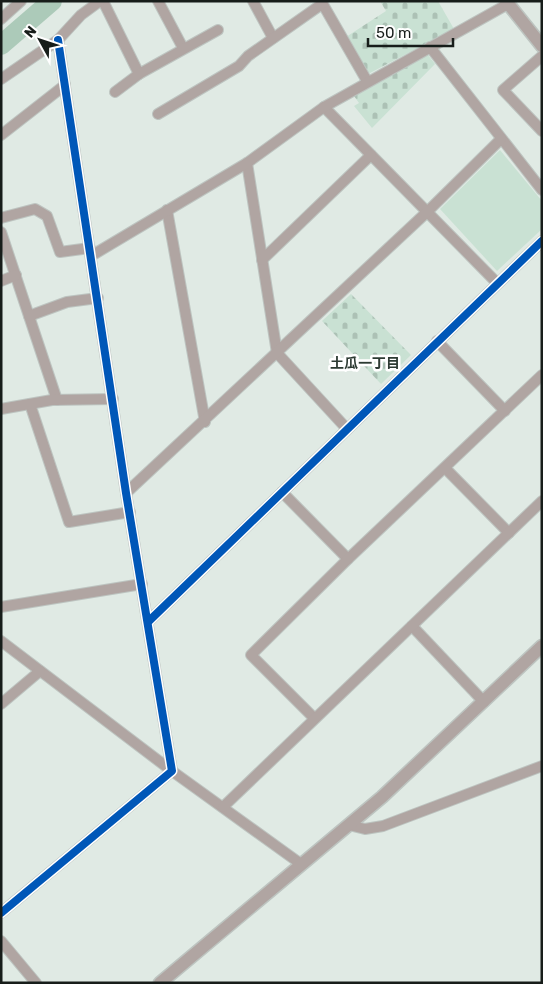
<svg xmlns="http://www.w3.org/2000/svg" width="543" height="984" viewBox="0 0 543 984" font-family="Rubik,'Noto Sans JP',sans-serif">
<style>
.cemetery{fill:url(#cemetery-stones)}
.park{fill:#c9e1d3}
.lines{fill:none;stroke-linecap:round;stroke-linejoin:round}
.river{stroke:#accab9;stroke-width:20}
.minor-casing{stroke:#bdc4c0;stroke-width:12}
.tertiary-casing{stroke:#bdc4c0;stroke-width:15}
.minor{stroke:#b0a5a2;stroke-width:10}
.tertiary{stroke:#b0a5a2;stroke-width:12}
.cycleway-casing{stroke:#fff;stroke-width:11}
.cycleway{stroke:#0057b8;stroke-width:8}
.labels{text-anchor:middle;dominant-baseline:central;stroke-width:5;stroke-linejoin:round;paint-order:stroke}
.neighbourhood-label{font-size:14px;font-weight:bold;fill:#2d3b33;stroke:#fff}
</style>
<defs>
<pattern id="cemetery-stones" width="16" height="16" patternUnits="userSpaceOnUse" patternTransform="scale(1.25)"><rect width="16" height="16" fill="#c9e1d3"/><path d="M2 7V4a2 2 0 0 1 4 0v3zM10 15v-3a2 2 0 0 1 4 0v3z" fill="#acc1b5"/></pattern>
</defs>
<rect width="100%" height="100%" fill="#e0eae4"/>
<g class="cemetery">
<path d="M 380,1 L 438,1 L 454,29 L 370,73 L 365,71 L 346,37 L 386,11 Z"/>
<path d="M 423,54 L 428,55 L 435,64 L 372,128 L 354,106 L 359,103 L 354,96 Z"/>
<path d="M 351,294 L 411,355 L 381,384 L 322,321 Z"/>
</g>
<path class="park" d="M 500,150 L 542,201 L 542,229 L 497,271 L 440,209 Z"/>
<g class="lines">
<path class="river" d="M 1,45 L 52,1"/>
<g class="minor-casing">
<g id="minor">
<path d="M 103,1 L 139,74"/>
<path d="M 158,1 L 183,48"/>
<path d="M 253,1 L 273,38"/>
<path d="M 321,1 L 367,81"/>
<path d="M 1,19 L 21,1"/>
<path d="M 430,47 L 542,190"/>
<path d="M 542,56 L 503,90 L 542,131"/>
<path d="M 1,79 L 58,40 L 81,15 L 100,1"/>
<path d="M 115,92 L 139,74 L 218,30"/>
<path d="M 324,107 L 497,283"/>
<path d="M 158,114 L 239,66 L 248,56 L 322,4"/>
<path d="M 1,135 L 65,85"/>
<path d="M 247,163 L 277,353 L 347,429"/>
<path d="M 167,210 L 205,422"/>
<path d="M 1,218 L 35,209 L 47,216 L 60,252 L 90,248"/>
<path d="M 1,232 L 57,400"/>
<path d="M 91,256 L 247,163 L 324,107 L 508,4"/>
<path d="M 262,260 L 371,155"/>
<path d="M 1,281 L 16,275"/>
<path d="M 29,316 L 67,302 L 98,298"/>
<path d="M 437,341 L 505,411"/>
<path d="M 30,404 L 69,522 L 130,512"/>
<path d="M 1,409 L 52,400 L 113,399"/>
<path d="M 445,468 L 509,533"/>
<path d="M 282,492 L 348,559"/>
<path d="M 126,493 L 427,212 L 501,139"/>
<path d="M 1,607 L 142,584"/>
<path d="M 149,621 L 542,241"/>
<path d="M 412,626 L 484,702"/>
<path d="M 1,641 L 172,771 L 301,864"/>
<path d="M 1,704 L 40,671"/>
<path d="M 314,718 L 251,655 L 348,559 L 542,375"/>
<path d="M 223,807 L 542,501"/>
<path d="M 349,825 L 365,829 L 383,826 L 542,766"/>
<path d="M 1,913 L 172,771 L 126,493 L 58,40"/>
<path d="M 1,941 L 36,983"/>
</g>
</g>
<g class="tertiary-casing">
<g id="tertiary">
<path d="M 506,1 L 542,46"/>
<path d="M 160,983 L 382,797 L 542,646"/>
</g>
</g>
<use href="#minor" class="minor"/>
<use href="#tertiary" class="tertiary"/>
<g class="cycleway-casing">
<g id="cycleway">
<path d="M 149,621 L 542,241"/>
<path d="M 1,913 L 172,771 L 126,493 L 58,40"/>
</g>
</g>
<use href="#cycleway" class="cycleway"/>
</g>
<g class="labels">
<g class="neighbourhood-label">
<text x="365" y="363">土瓜一丁目</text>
</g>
</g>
<rect width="543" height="984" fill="none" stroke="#171d1a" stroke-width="5"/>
<g transform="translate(40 40) rotate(310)" stroke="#ffffff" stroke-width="4" paint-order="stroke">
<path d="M0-4L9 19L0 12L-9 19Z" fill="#171d1a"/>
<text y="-8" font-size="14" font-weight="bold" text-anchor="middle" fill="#171d1a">N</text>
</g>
<path d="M368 38v8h85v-8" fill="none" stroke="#171d1a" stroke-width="2.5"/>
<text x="376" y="38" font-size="15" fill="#171d1a" stroke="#ffffff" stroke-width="4" paint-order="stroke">50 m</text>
</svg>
